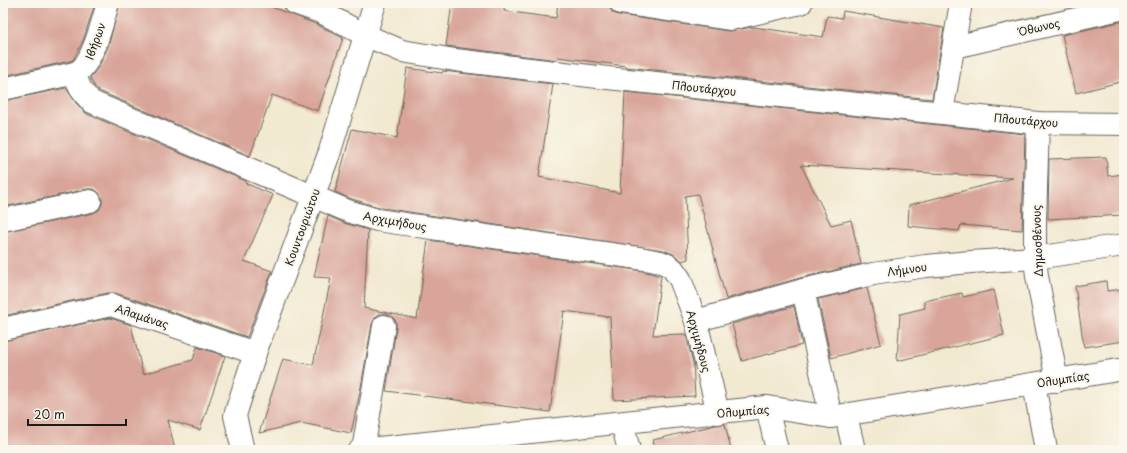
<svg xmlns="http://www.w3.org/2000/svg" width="1127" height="453" viewBox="0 0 1127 453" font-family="'Playpen Sans',sans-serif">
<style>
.building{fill:#d9a59a}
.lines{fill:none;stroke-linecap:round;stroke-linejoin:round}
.minor-casing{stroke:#67645b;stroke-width:24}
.tertiary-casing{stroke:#67645b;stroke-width:24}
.minor{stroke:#fff;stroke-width:22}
.tertiary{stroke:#fff;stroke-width:22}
.labels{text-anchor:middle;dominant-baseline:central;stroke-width:4;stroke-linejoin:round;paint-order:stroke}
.street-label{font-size:11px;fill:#1c1c1c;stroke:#fbf7ec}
</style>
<rect width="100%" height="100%" fill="#fbf7ec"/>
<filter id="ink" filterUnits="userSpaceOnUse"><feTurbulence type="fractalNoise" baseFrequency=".025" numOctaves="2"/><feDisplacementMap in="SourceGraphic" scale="8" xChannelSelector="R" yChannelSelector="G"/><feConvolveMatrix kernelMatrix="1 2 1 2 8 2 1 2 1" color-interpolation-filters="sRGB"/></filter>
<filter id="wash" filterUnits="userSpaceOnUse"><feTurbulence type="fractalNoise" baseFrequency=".012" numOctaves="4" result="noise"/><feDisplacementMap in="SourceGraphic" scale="16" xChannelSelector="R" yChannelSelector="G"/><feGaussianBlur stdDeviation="0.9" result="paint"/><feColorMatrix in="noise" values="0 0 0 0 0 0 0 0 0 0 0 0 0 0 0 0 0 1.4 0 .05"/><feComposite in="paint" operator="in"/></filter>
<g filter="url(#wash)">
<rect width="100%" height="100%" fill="#f2e9d1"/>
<g id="blocks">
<g class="building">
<path d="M 3,3 L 95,3 L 84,38 L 80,47 L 73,60 L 70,61 L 3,76 Z"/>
<path d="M 120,3 L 261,3 L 316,24 L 343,38 L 318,111 L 272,95 L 250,156 L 99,91 L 95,87 L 90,78 L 98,68 L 108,47 Z"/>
<path d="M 452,3 L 505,3 L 504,11 L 556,18 L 558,3 L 580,3 L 609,7 L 613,13 L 619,15 L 729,31 L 753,27 L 823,37 L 827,16 L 842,18 L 843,11 L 944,28 L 932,99 L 626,67 L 626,66 L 558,57 L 557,60 L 446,46 Z"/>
<path d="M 1124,21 L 1124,81 L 1076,93 L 1062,35 Z"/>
<path d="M 407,68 L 442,73 L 443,71 L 553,84 L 539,177 L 620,193 L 625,92 L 1025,134 L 1022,230 L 961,225 L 959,231 L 908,226 L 909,205 L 1013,178 L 801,165 L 831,225 L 851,220 L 861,264 L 800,278 L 726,299 L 698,194 L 685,196 L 688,259 L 682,261 L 673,254 L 663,250 L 382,208 L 352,199 L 335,192 L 352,129 L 397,138 Z"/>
<path d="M 66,88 L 76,103 L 87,114 L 246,181 L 245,183 L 273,195 L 244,261 L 272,271 L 247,337 L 115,293 L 108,293 L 3,316 L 3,232 L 93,213 L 99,210 L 102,204 L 102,199 L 99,193 L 94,189 L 88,189 L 3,207 L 3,101 Z"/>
<path d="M 1106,157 L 1108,176 L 1124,174 L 1124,215 L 1048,219 L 1049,159 Z"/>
<path d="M 328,216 L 344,223 L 368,230 L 364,308 L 417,319 L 428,240 L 643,271 L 661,276 L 653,335 L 686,334 L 693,363 L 695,396 L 614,400 L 610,317 L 564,311 L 550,412 L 386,391 L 396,328 L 396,321 L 392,317 L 386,314 L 379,314 L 375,318 L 372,324 L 361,387 L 351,433 L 301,423 L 259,433 L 283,359 L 313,365 L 331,278 L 314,277 Z"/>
<path d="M 1106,281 L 1107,291 L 1124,289 L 1124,341 L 1084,347 L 1075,286 Z"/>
<path d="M 867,288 L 881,344 L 831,358 L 818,299 Z"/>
<path d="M 994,290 L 1004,335 L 897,361 L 900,314 L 925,308 L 924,301 L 962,293 L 963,297 Z"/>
<path d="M 794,306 L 802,345 L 742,361 L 732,324 Z"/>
<path d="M 110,318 L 131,325 L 143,374 L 193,360 L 197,347 L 225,356 L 200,430 L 168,420 L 175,450 L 3,450 L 3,341 Z"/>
<path d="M 725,424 L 731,450 L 655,450 L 653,440 L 715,425 Z"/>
</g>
</g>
</g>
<g filter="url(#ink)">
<use href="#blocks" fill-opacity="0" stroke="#67645b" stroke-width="1"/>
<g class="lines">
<g class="minor-casing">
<g id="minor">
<path d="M 295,3 L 321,12 L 365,35 L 402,51 L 455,60 L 598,77 L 1038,123 L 1124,124"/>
<path d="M 621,3 L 731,19 L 801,3"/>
<path d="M 954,47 L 1124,8"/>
<path d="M 75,73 C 78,86 82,93 92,102 L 348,211 L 377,220 L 645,259 L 661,262 L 668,265 L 673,269 L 680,279 L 696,321 L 718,413"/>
<path d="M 3,89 L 75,73 C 92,67 103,20 108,3"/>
<path d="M 942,112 L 961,3"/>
<path d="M 1038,123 L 1035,221 L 1035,258 L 1037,276 L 1057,381"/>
<path d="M 3,220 L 90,201"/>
<path d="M 803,290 L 831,417"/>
<path d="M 696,321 L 803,290 L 873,274 L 926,266 L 971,262 L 1035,258 L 1124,245"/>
<path d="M 3,329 L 111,305 L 255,353"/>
<path d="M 1034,384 L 1046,450"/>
<path d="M 767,407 L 777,450"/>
<path d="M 846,415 L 854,450"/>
<path d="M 622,423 L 629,450"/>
<path d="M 363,450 L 384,326"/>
</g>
</g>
<g class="tertiary-casing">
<g id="tertiary">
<path d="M 243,450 L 235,416 L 237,409 L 255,353 L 329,154 L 375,3"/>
<path d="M 360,450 L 767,407 L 831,417 L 1124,369"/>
</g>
</g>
<use href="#minor" class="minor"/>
<use href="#tertiary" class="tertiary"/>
</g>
</g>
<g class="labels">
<g class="street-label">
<text transform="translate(1039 27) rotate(-13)">Όθωνος</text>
<text transform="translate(95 41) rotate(-70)">Ιβήρων</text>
<text transform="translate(704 88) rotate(6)">Πλουτάρχου</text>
<text transform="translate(1026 120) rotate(5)">Πλουτάρχου</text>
<text transform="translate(395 221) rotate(10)">Αρχιμήδους</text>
<text transform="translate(302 227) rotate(-70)">Κουντουριώτου</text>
<text transform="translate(1037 241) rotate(-92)">Δημοσθένους</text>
<text transform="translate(907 269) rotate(-8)">Λήμνου</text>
<text transform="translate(142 316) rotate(18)">Αλαμάνας</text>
<text transform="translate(699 341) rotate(75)">Αρχιμήδους</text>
<text transform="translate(1063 379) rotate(-9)">Ολυμπίας</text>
<text transform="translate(743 411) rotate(-5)">Ολυμπίας</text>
</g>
</g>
<rect width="1127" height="453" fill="none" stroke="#fbf7ec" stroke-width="16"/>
<path d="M28 419v6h98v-6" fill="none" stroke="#1c1c1c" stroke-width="2"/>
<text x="34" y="419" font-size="12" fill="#1c1c1c" stroke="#fbf7ec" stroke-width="3" paint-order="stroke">20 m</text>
</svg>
